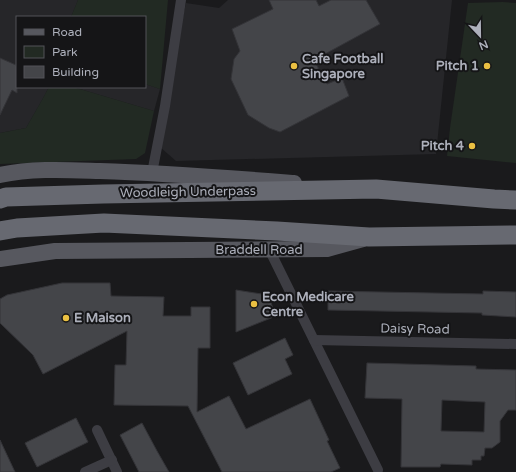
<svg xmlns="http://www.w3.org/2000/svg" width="516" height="472" viewBox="0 0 516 472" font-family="'Varela Round',sans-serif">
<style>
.built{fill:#262629}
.green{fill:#222a23}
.building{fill:#444549;stroke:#343438;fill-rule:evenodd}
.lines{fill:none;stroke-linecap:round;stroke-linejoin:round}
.street{stroke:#3d3d43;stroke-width:10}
.primary{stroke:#57585f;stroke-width:16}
.highway{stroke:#676971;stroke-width:19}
.poi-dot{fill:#ebc042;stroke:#151517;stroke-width:1.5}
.labels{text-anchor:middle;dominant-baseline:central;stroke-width:4;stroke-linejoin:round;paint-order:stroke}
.poi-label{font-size:13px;font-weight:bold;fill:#adb0bb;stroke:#151517;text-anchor:start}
.street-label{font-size:13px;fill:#adb0bb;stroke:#151517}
</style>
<rect width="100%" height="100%" fill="#1a1a1c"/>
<g class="built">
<path d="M 0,0 L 78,0 L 71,17 L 17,17 L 17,87 L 49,87 L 42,100 L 26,128 L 0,133 Z"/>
<path d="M 228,0 L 452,0 L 436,154 L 176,161 L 160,147 L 178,38 L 186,3 L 219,8 Z"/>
<path d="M 145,84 L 160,89 L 154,111 L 73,87 L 145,87 Z"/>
</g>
<g class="green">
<path d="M 78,0 L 168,0 L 160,89 L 145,84 L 145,17 L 71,17 Z"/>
<path d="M 503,2 L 516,3 L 516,163 L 447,156 L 450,128 L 468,3 Z"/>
<path d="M 49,87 L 73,87 L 154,111 L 145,153 L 136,159 L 0,164 L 0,133 L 26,128 L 42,100 Z"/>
</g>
<g class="building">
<path d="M 269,0 L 316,0 L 319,6 L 331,0 L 366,0 L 380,24 L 314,60 L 327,84 L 342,78 L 349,96 L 280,132 L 269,128 L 248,115 L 231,79 L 234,59 L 240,51 L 232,29 L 273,9 Z"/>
<path d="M 0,58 L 16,65 L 17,69 L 17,93 L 12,90 L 0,115 Z"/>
<path d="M 62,283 L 110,283 L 111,296 L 164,297 L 163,316 L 191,316 L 191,307 L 210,307 L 210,348 L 198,348 L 197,412 L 229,396 L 246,429 L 310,399 L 329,440 L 327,441 L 340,468 L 331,472 L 222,472 L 188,406 L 114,405 L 115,365 L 126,365 L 127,331 L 43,374 L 33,355 L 0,323 L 0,299 L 7,295 Z"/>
<path d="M 236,290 L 268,295 L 276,316 L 236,332 Z"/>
<path d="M 328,291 L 483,294 L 483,291 L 516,292 L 516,317 L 482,315 L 482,313 L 328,310 Z"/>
<path d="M 285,338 L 293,355 L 285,359 L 292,374 L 248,395 L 233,363 Z"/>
<path d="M 367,363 L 476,366 L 476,369 L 516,370 L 516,410 L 508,410 L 500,421 L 500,442 L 492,448 L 485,448 L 484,456 L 481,456 L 481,460 L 472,460 L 472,465 L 441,464 L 440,467 L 401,467 L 402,399 L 365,398 ZM 442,400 L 485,402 L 484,432 L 441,431 Z"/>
<path d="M 76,418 L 88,442 L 37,467 L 25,443 Z"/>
<path d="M 142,423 L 157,451 L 169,472 L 139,472 L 120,435 Z"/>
<path d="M 0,440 L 15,472 L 0,472 Z"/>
</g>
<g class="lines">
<g class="street">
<path d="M 152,173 L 165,106 L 181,0"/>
<path d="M 269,249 L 378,470"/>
<path d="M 314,340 L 516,344"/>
<path d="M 97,430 L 117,472"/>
<path d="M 85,472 L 105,463 L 112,460"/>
</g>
<g class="primary">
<path d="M 0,175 C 33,168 67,170 100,171 C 165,173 229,178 294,183"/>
<path d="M 0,259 L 55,251 L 327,249 L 363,239"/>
</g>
<g class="highway">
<path d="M 0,199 L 6,197 L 103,194 L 376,189 L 494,199 L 516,200"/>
<path d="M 0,231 L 17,228 L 104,223 L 277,231 L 369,237 L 516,235"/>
</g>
</g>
<g class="poi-dot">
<circle cx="294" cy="66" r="4"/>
<circle cx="487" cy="66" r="4"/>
<circle cx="472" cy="146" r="4"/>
<circle cx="254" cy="304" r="4"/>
<circle cx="66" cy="318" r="4"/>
</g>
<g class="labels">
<g class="poi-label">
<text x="302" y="59">Cafe Football<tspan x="302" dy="15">Singapore</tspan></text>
<text x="479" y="66" text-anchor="end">Pitch 1</text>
<text x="464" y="146" text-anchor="end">Pitch 4</text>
<text x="262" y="297">Econ Medicare<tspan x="262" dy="15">Centre</tspan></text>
<text x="74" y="318">E Maison</text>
</g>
<g class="street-label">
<text transform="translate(188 192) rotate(-1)">Woodleigh Underpass</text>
<text x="259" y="250">Braddell Road</text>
<text transform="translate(415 329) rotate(1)">Daisy Road</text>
</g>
</g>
<rect x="16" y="16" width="130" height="72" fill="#151517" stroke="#525359"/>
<rect x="24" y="29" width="20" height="6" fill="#57585f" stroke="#525359"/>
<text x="52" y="36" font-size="12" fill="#adb0bb">Road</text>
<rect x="24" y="46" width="20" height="12" fill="#222a23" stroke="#525359"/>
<text x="52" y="56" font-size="12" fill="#adb0bb">Park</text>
<rect x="24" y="66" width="20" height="12" fill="#444549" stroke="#525359"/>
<text x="52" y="76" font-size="12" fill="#adb0bb">Building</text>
<g transform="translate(480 36) rotate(158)" stroke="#151517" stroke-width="3" paint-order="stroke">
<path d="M0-3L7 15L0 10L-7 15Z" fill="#adb0bb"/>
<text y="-6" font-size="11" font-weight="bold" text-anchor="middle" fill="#adb0bb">N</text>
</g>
</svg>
